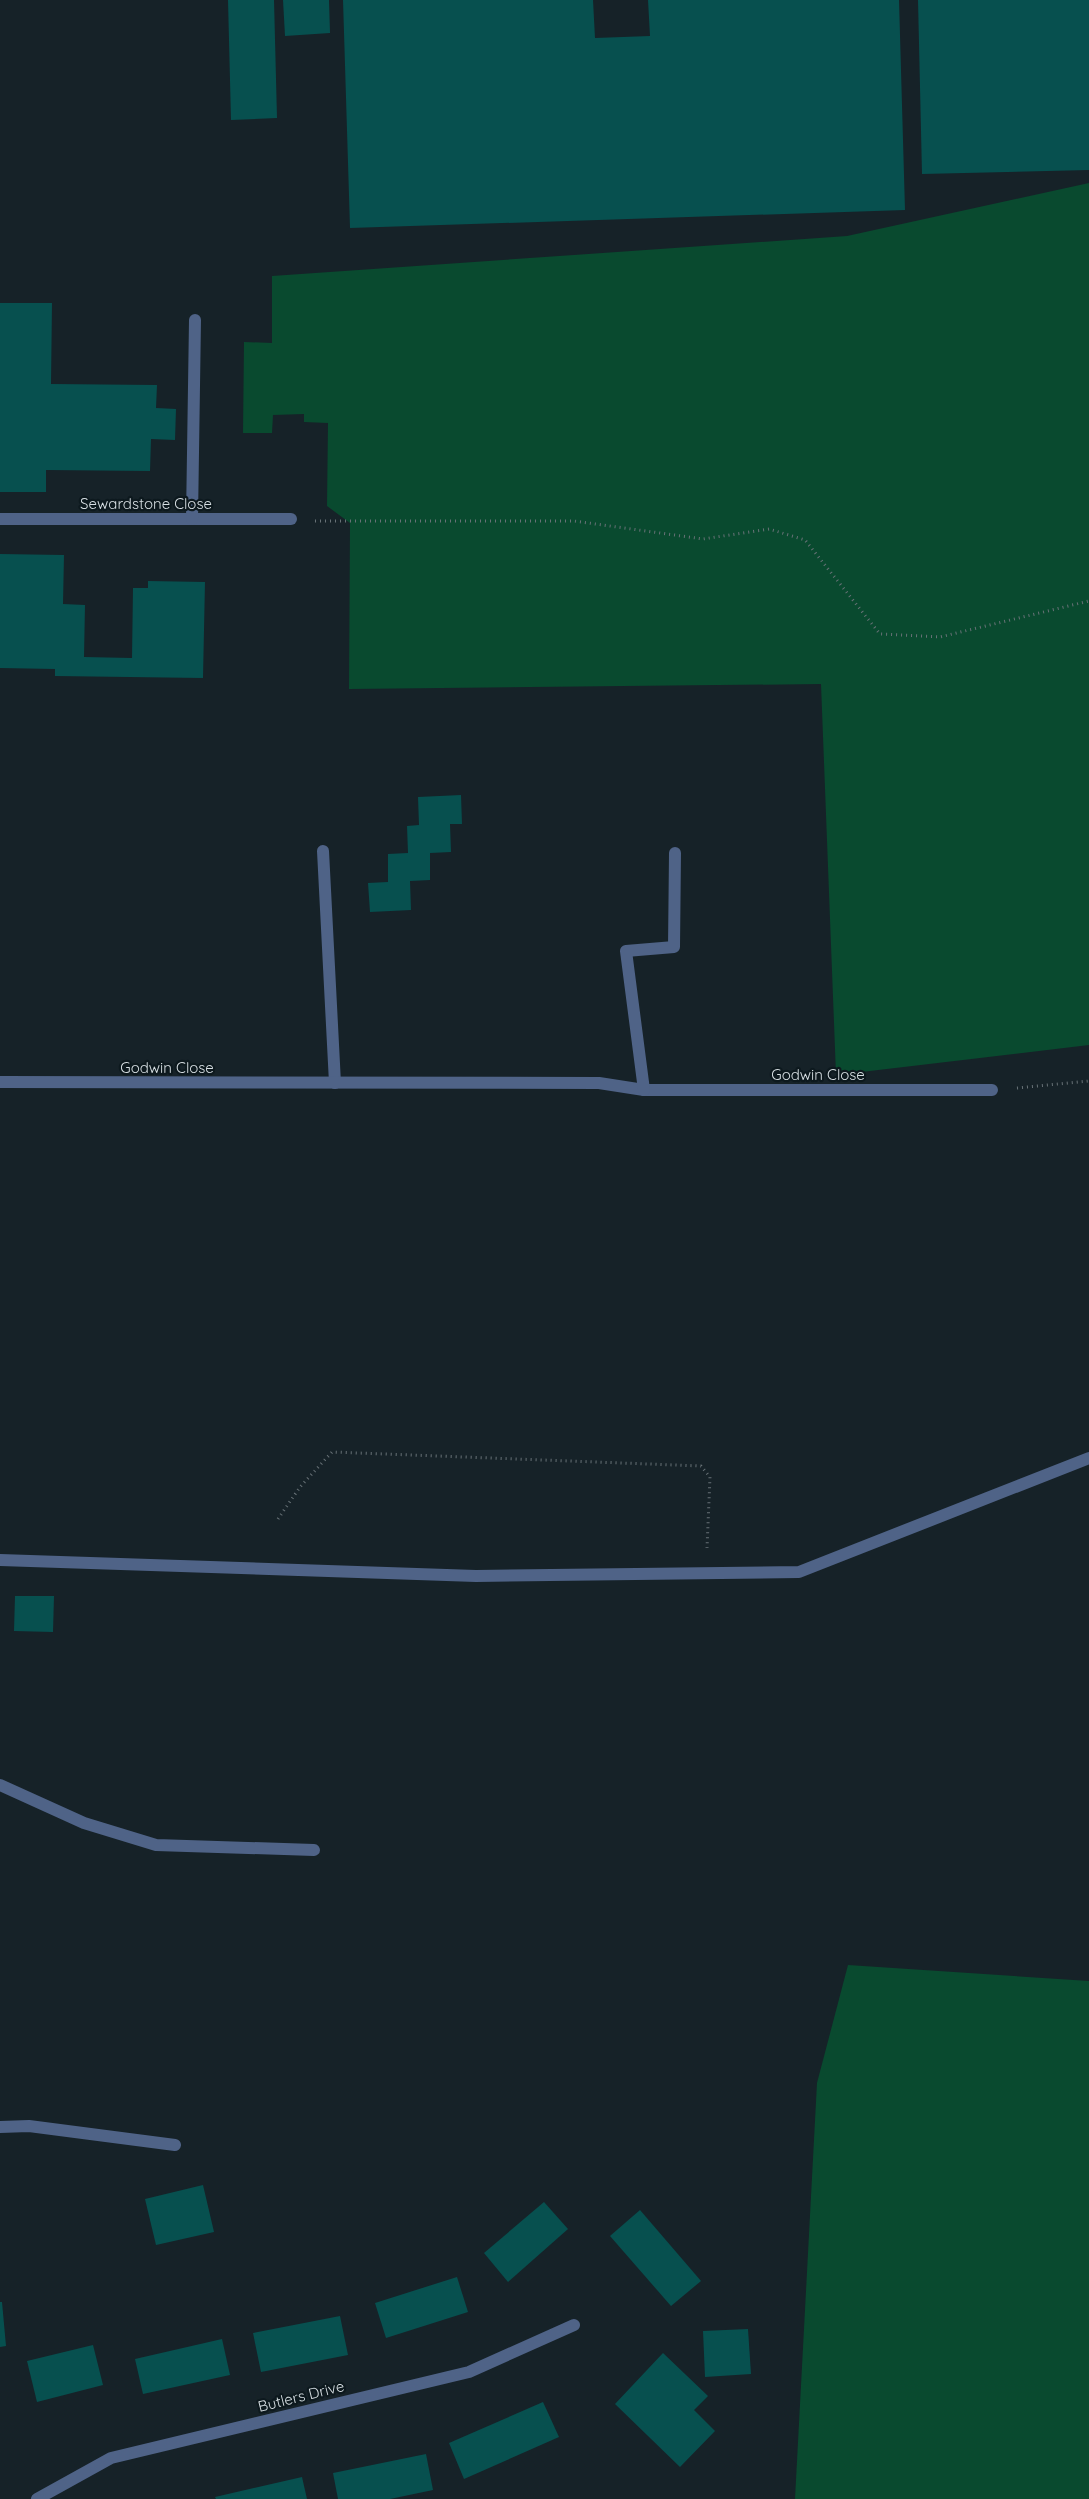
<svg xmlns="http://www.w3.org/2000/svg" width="1089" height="2499" viewBox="0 0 1089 2499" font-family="Quicksand,sans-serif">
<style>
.green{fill:#094a2f}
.building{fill:#07504f}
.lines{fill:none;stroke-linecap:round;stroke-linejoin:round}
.path{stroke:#687277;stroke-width:3;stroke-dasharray:1 4;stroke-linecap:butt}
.service{stroke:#4f6387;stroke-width:12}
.minor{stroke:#4f6387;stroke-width:12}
.labels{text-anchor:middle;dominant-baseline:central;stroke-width:4.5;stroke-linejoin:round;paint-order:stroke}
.street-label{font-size:15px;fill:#d7dfe3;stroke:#0d191e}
</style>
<rect width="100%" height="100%" fill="#162228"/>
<g class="green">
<path d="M 1089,183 L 1089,1045 L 836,1075 L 821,684 L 349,689 L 350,523 L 327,506 L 328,423 L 304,422 L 304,414 L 273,415 L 272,433 L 243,433 L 244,342 L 272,343 L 272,276 L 847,236 Z"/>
<path d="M 848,1965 L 1089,1981 L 1089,2499 L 795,2499 L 817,2083 Z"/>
</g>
<g class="building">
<path d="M 228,0 L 274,0 L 277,118 L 231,120 Z"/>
<path d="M 283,0 L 329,0 L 330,33 L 285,36 Z"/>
<path d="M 343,0 L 593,0 L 595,38 L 650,36 L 648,0 L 899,0 L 905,210 L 350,228 Z"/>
<path d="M 918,0 L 1089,0 L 1089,170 L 922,174 Z"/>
<path d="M 0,303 L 52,303 L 51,384 L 157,385 L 156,408 L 176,409 L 175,440 L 151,439 L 150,471 L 46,470 L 46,492 L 0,492 Z"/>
<path d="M 0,554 L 64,555 L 63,604 L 85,605 L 84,657 L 132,658 L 133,588 L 148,588 L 148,581 L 205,582 L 203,678 L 55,676 L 55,669 L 0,668 Z"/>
<path d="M 461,795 L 462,824 L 450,824 L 451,852 L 430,853 L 430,880 L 410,881 L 411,910 L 370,912 L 368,883 L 388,882 L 388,854 L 408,853 L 407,826 L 419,825 L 418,797 Z"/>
<path d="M 15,1596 L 54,1596 L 53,1632 L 14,1631 Z"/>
<path d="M 203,2185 L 214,2232 L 156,2245 L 145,2199 Z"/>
<path d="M 544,2202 L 568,2229 L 508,2282 L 484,2253 Z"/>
<path d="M 640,2210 L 701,2281 L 671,2306 L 610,2236 Z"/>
<path d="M 457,2277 L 468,2312 L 386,2338 L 375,2303 Z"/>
<path d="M 0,2302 L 2,2302 L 6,2346 L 0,2347 Z"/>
<path d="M 340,2316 L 348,2355 L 261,2372 L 253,2333 Z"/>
<path d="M 748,2329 L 751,2374 L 705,2377 L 703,2331 Z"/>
<path d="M 222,2339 L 230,2375 L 143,2394 L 135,2359 Z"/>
<path d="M 93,2345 L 103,2385 L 37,2402 L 27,2361 Z"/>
<path d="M 663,2353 L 708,2396 L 694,2410 L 715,2431 L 680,2467 L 615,2404 Z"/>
<path d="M 543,2402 L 559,2437 L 464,2479 L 449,2443 Z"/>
<path d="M 426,2454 L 433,2490 L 390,2499 L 338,2499 L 333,2473 Z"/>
<path d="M 302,2477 L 307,2499 L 216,2499 L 215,2497 Z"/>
</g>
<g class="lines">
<g class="path">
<path d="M 315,521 L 574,521 L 703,539 L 769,529 L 805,540 L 880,634 L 940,637 L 1089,601"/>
<path d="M 1017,1088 L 1089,1081"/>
<path d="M 278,1519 L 300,1487 L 332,1452 L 701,1466 L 710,1477 L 707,1548"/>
</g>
<g class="service">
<path d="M 0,519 L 291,519"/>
<path d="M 192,519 L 195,320"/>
<path d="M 0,1560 L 476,1576 L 799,1572 L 1089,1458"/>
<path d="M 0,1785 L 84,1823 L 156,1845 L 314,1850"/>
<path d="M 0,2127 L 29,2126 L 175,2145"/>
</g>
<g class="minor">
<path d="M 323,851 L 335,1083"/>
<path d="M 0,1082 L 599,1083 L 644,1090 L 992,1090"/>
<path d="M 644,1090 L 626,951 L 674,947 L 675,853"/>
<path d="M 37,2499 L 111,2458 L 469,2372 L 574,2325"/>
</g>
</g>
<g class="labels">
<g class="street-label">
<text x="146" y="503">Sewardstone Close</text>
<text x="167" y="1067">Godwin Close</text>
<text x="818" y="1074">Godwin Close</text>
<text transform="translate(301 2396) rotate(-14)">Butlers Drive</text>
</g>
</g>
</svg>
